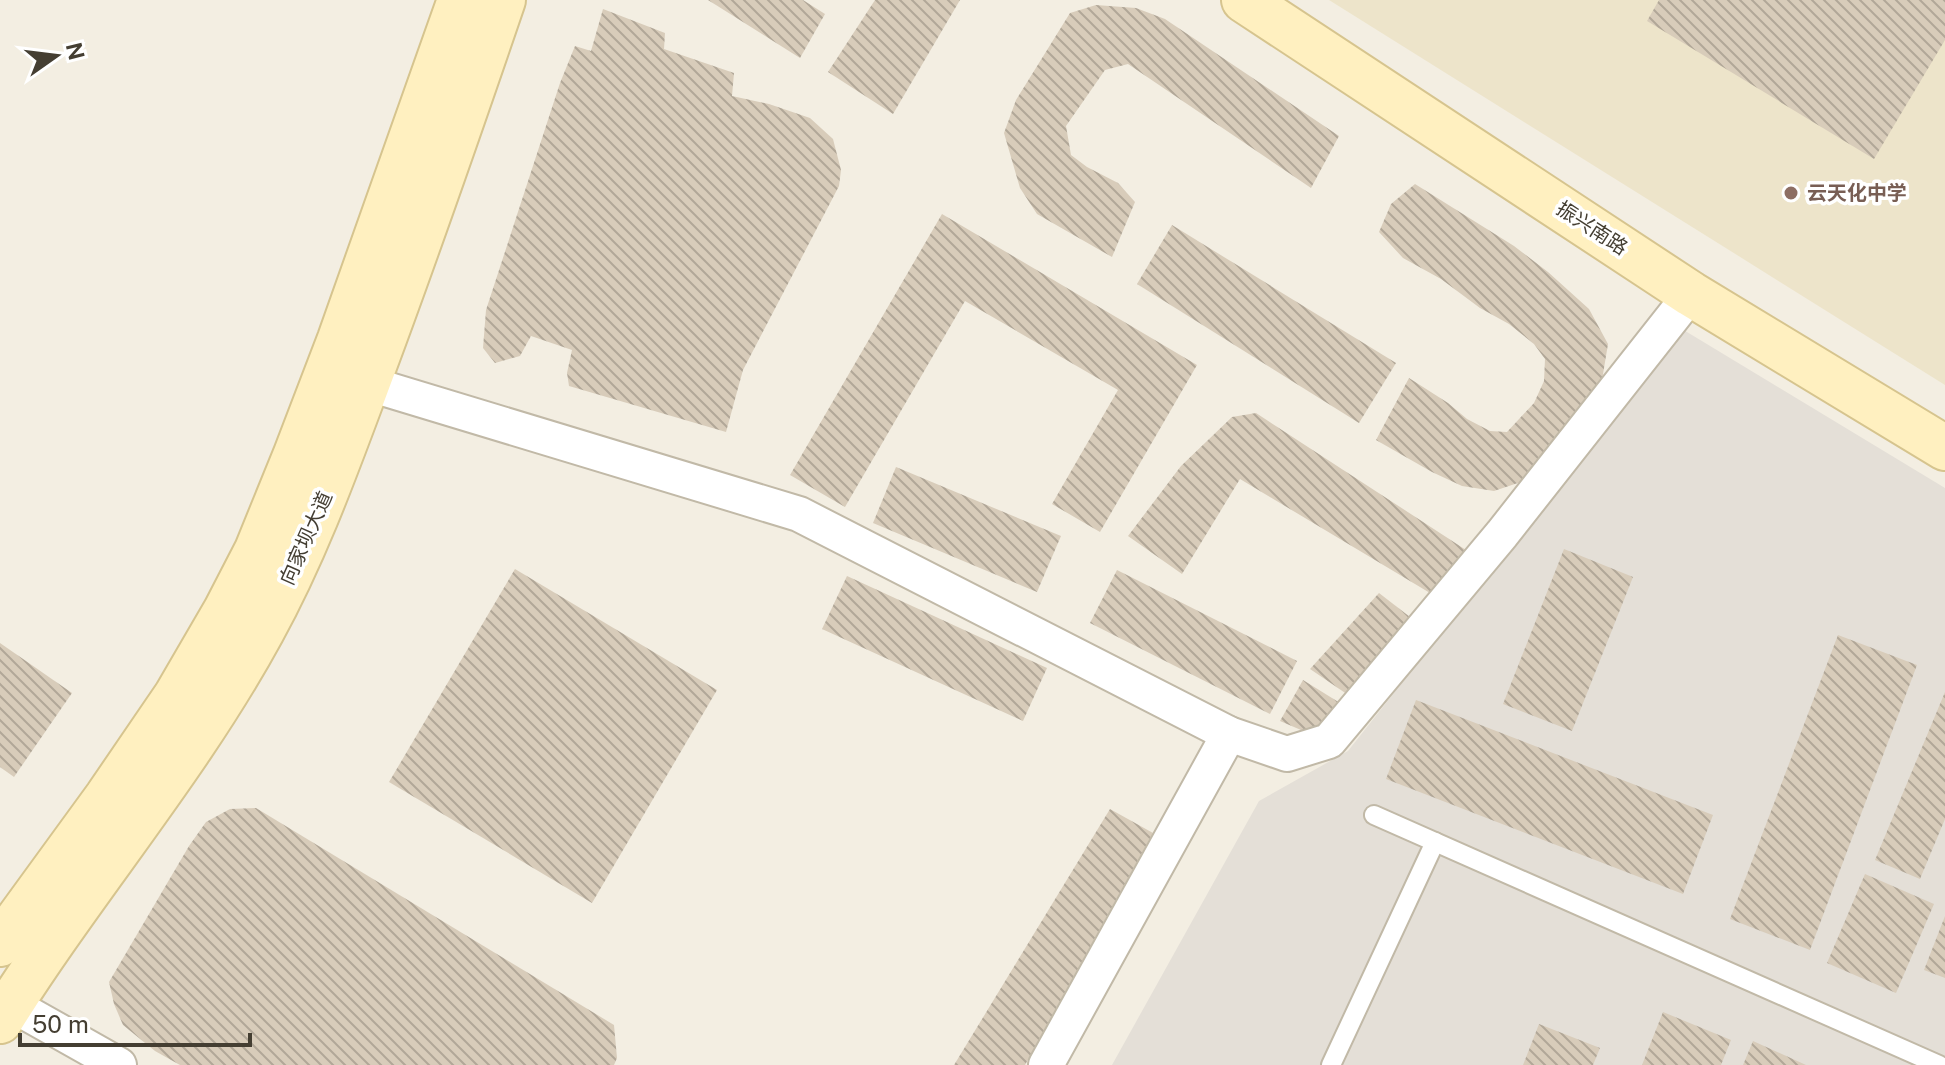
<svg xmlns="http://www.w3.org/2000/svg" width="1945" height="1065" viewBox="0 0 1945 1065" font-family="'Public Sans','Noto Sans SC',sans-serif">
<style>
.industrial{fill:#e4dfd7}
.education{fill:#ede4ca}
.building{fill:url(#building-back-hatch)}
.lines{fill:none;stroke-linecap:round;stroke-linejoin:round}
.lane-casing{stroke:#c1b9a7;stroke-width:22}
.street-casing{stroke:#c1b9a7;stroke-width:38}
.secondary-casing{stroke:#d6c48e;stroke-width:48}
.lane{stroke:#fff;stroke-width:18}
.street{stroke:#fff;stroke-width:34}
.secondary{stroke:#fff0c0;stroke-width:44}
.education-dot{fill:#8d6e63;stroke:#fff;stroke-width:3}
.labels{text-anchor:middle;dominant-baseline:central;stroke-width:7;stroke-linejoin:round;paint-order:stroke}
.education-label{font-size:20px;font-weight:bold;fill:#785e54;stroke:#fff;text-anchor:start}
.street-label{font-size:20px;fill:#443e32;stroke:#fff}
</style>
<defs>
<pattern id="building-back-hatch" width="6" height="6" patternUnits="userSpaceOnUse" patternTransform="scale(2)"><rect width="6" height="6" fill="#d8ccba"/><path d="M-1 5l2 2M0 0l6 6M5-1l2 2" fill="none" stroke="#b1a798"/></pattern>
</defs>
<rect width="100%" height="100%" fill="#f3eee2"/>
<path class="industrial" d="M 1682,329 L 1945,488 L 1945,1065 L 1112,1065 L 1259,801 L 1348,751 Z"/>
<path class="education" d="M 1329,0 L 1945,0 L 1945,385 Z"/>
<g class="building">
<path d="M 708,0 L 803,0 L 825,14 L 800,58 Z"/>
<path d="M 875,0 L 960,0 L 893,114 L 828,72 Z"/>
<path d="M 1659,0 L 1945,0 L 1945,40 L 1874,159 L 1647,21 Z"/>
<path d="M 1096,5 L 1136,8 L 1165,19 L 1339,136 L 1311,188 L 1128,64 L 1105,70 L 1066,126 L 1071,155 L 1087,167 L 1118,183 L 1135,202 L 1112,257 L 1037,214 L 1020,188 L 1004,133 L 1016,100 L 1070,13 Z"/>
<path d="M 603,9 L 665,33 L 664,49 L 734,73 L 732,96 L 769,104 L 810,118 L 833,139 L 841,170 L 839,186 L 743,370 L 726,432 L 569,386 L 567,373 L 572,350 L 531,336 L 520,356 L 495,363 L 483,348 L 486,310 L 560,83 L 575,46 L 591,51 Z"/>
<path d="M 1415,184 L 1514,246 L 1548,272 L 1589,309 L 1608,344 L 1601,386 L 1527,480 L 1494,491 L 1462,486 L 1432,472 L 1376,440 L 1409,378 L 1448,403 L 1467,419 L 1490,431 L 1507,432 L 1534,403 L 1544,381 L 1545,359 L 1534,344 L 1509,324 L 1480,308 L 1441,279 L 1403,258 L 1379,232 L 1391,204 Z"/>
<path d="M 942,214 L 1197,365 L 1100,532 L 1052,504 L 1118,390 L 965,301 L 845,507 L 790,475 Z"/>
<path d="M 1172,225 L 1396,363 L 1359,423 L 1137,284 Z"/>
<path d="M 1256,413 L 1466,550 L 1430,593 L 1240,479 L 1182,574 L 1128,536 L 1181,466 L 1232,417 Z"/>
<path d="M 896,467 L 1061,536 L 1037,592 L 873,523 Z"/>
<path d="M 1564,549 L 1633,577 L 1572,731 L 1503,704 Z"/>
<path d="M 515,569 L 717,690 L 592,903 L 389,782 Z"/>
<path d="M 1117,570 L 1297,661 L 1270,714 L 1090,623 Z"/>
<path d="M 847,576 L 1047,668 L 1023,721 L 822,629 Z"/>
<path d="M 1379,593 L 1410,617 L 1357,701 L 1310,669 Z"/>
<path d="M 1838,635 L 1917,665 L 1810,950 L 1730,919 Z"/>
<path d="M 0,643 L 72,693 L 14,777 L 0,767 Z"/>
<path d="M 1303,680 L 1340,703 L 1315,736 L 1280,721 Z"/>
<path d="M 1945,692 L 1945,819 L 1920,879 L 1875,860 Z"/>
<path d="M 1416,700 L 1713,815 L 1683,894 L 1386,779 Z"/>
<path d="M 256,808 L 614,1025 L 617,1058 L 614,1065 L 180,1065 L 155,1051 L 123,1025 L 114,1004 L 109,982 L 189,846 L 206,822 L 230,809 Z"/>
<path d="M 1110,809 L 1153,833 L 1025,1065 L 954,1065 Z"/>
<path d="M 1865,874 L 1934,904 L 1896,993 L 1827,963 Z"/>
<path d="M 1945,916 L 1945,978 L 1924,970 Z"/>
<path d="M 1663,1012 L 1731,1040 L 1721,1065 L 1642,1065 Z"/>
<path d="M 1539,1024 L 1600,1048 L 1593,1065 L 1523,1065 Z"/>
<path d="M 1753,1041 L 1806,1065 L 1743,1065 Z"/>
</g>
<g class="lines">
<g class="lane-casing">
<g id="lane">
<path d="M 1374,815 L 1939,1065"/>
<path d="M 1331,1065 L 1435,842"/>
</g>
</g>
<g class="street-casing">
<g id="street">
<path d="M 343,376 L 799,514 L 1229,734 L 1287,754 L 1329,741 L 1502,534 L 1691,294"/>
<path d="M 0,998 L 119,1065"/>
<path d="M 1046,1065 L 1229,734"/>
</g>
</g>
<g class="secondary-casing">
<g id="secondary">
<path d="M 1244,0 L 1691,294 L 1945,448"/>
<path d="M 0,944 L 107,797 L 176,696 L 226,610 L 257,550 L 296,454 L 340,339 L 460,0"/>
<path d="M 0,1021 C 83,888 187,769 262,631 C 305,553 335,470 366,387 C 414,259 459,129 503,0"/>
</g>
</g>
<use href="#lane" class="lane"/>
<use href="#street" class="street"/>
<use href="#secondary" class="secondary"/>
</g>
<circle class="education-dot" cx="1791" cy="193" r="8"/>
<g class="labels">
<g class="education-label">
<text x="1807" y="193">云天化中学</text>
</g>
<g class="street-label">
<text transform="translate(1592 228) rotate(33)">振兴南路</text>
<text transform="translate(306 538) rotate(-66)">向家坝大道</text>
</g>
</g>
<g transform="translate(56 56) rotate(76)" stroke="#ffffff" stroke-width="6" paint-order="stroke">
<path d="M0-6L14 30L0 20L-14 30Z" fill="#443e32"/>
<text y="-12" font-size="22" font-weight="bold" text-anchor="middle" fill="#443e32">N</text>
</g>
<path d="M20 1033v12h230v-12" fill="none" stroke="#443e32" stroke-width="4"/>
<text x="32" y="1033" font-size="24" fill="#443e32" stroke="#ffffff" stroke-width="6" paint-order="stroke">50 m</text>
</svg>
